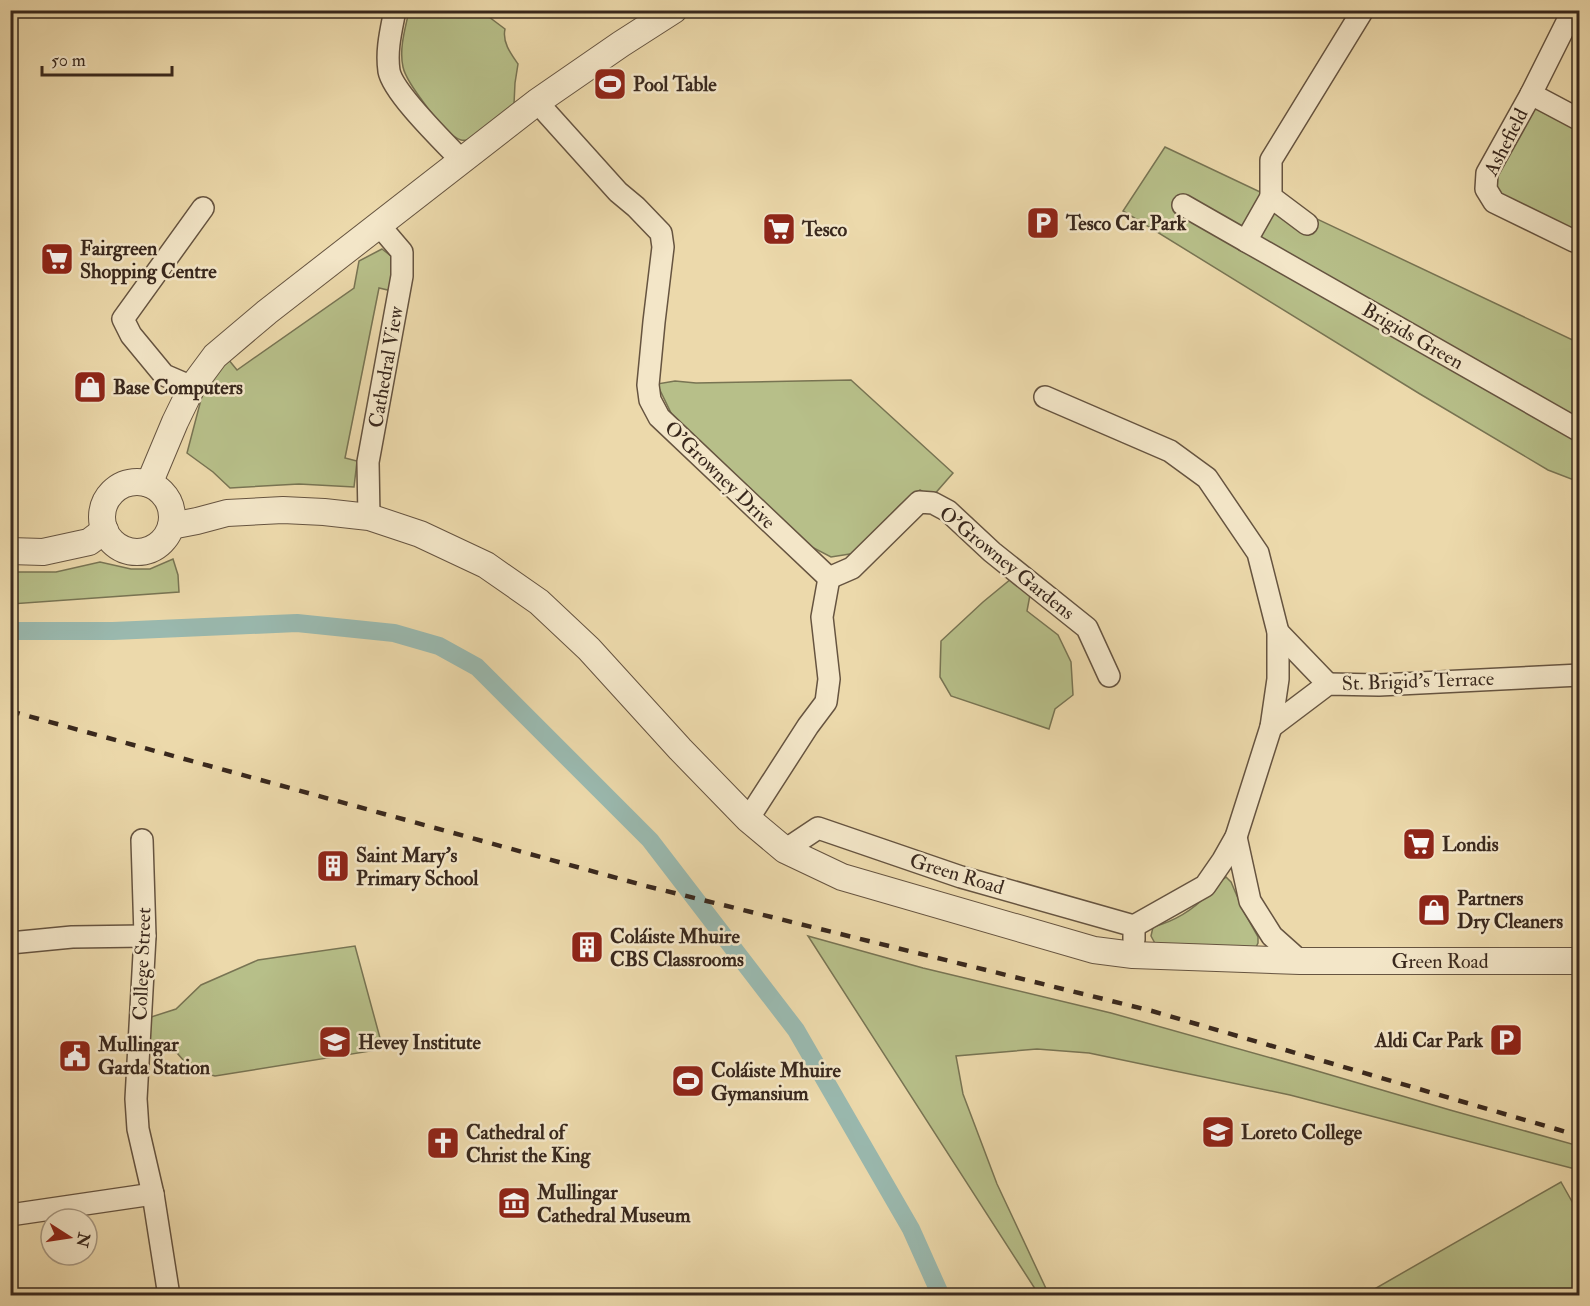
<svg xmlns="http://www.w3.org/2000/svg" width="1590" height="1306" viewBox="0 0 1590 1306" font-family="'IM FELL Double Pica',serif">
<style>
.green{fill:#b7bf89;stroke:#787453;stroke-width:1.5}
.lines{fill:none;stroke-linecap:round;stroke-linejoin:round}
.canal{stroke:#9ab9af;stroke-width:18}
.minor-casing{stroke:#665440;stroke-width:24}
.tertiary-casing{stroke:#665440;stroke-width:28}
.minor{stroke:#f3e6c8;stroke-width:21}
.tertiary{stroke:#f3e6c8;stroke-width:26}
.rail{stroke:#39281d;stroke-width:4.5;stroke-dasharray:10 10;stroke-linecap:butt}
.labels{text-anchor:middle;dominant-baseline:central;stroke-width:5;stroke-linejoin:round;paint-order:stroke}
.poi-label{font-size:20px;font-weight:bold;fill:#39281d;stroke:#f3e6c8;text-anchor:start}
.street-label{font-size:20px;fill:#39281d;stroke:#f3e6c8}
</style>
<rect width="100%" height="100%" fill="#ecd9ab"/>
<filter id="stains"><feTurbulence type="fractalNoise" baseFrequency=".00333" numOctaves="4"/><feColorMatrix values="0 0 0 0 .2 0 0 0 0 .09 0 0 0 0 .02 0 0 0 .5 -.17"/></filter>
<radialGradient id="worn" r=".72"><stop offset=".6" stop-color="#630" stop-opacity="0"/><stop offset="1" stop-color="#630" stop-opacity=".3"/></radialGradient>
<g class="green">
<path d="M 409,11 L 481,11 L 505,29 C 502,42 511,54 518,64 L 515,83 L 514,104 L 470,139 C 466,140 465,141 461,140 C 446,136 406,82 403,67 C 399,49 405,29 409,11 Z"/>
<path d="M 1530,106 L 1579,130 L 1579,234 L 1557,225 L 1493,190 L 1493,172 Z"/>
<path d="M 1165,147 L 1579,343 L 1579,482 L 1548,470 L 1420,394 L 1123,211 Z"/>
<path d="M 382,249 L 395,259 L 392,291 L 379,288 L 345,458 L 357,461 L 354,487 L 299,484 L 230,488 L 213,472 L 187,453 L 203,392 L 228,359 L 237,370 L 354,288 L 359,261 Z"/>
<path d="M 851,380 L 953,473 L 932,497 L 920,490 L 900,505 L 856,553 L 831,557 L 804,543 L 674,419 L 657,384 L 675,381 L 696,383 Z"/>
<path d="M 173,559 L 178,575 L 179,592 L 11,604 L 11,572 L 56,572 L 100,562 L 131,569 L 150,569 Z"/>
<path d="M 1011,579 L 1030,595 L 1027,611 L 1058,635 L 1071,662 L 1073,695 L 1055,709 L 1049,729 L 951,696 L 940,677 L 941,641 L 983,602 Z"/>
<path d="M 1226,877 L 1231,882 L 1243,910 L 1258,937 L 1258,943 L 1256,947 L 1157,947 L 1151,936 L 1153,927 C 1175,921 1193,910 1208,894 C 1215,888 1218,882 1226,877 Z"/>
<path d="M 808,936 L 923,968 L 1111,1013 L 1307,1068 L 1450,1110 L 1579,1146 L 1579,1170 L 1290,1095 L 1089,1053 L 1037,1049 L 956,1056 L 963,1094 L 997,1184 L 1049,1295 L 1039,1295 Z"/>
<path d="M 355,946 L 383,1049 L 215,1076 L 192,1070 L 177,1053 L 147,1046 L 148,1018 L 176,1009 L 201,985 L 258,960 Z"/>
<path d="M 1561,1182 L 1579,1214 L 1579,1295 L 1364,1295 Z"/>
</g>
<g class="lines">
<path class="canal" d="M 10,631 L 113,631 L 297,623 L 394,633 L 439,646 L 477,667 L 650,840 L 796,1030 L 911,1229 L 941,1296"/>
<g class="minor-casing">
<g id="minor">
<path d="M 395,10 C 391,31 386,50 389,71 C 393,93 445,143 462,161"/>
<path d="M 1573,10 L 1531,94 L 1487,173 L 1486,189 L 1494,202 L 1574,241 L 1580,241"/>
<path d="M 1531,94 L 1580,120"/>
<path d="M 537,102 L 618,192 L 636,207 L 661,233 L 663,247 L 654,322 L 648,385 L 650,400 L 659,417 L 829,578"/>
<path d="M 1183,205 L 1246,241 L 1271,197"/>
<path d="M 1307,224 L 1271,197 L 1271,160 L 1363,10"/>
<path d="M 1246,241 L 1580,431"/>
<path d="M 192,387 L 164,375 L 131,335 L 123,319 L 203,208"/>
<path d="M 1045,397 L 1170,451 L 1207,478 L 1258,553 L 1278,632 L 1278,679 L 1271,727 L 1236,837 L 1223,860 L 1205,886 L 1134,926"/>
<path d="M 369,517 L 368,462 L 402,276 L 402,252 L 379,225"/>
<path d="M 829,578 L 852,568 L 919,502 L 933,503 L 948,511 L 992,552 L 1087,628 L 1109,676"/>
<path d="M 1278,632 L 1328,684"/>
<path d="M 1271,727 L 1328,684 L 1379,685 L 1580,675"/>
<path d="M 748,819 L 808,726 L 826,702 L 829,679 L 822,617 L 829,578"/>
<path d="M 1236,837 L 1250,901 L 1272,936 L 1300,961"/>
<path d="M 142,840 L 145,936 L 136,1099 L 138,1129 L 153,1194 L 169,1296"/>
<path d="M 785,850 L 818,828 L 961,877 L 1134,926 L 1134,940"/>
<path d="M 10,943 L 72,937 L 145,936"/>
<path d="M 10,1215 L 153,1194"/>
</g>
</g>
<g class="tertiary-casing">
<g id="tertiary">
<circle cx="137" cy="517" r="35"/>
<path d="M 149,484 L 175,422 L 192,387 L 215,356 L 267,312 L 537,102 L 621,44 L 674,10"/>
<path d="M 171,526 L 197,521 L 227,513 L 283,510 L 324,512 L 369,517 L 420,534 L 486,565 L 539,602 L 589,649 L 680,749 L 748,819 L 785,850 L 842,877 L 1094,950 L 1133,955 L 1300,961 L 1580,961"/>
<path d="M 10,551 L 43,552 L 89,542 L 105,530"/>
</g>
</g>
<use href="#minor" class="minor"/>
<use href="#tertiary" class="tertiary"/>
<path class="rail" d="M 10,711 L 646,886 L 1152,1011 L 1580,1136"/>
</g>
<defs>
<g id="stadium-square" transform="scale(1.725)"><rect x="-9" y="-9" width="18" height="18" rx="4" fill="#8f2418" stroke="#f3e6c8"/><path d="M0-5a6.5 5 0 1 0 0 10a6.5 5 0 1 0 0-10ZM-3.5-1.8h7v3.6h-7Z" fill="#fff"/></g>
<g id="parking-square" transform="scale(1.725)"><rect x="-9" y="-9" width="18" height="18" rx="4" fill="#8f2418" stroke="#f3e6c8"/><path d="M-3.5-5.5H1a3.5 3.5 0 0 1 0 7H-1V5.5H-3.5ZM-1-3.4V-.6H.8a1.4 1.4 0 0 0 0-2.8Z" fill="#fff"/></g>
<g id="supermarket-square" transform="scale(1.725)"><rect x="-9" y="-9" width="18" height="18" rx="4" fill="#8f2418" stroke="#f3e6c8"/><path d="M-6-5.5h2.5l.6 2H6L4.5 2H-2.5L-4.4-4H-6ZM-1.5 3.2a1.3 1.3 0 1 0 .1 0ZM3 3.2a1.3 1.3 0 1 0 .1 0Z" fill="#fff"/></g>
<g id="shop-square" transform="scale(1.725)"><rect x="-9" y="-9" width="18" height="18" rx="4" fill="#8f2418" stroke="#f3e6c8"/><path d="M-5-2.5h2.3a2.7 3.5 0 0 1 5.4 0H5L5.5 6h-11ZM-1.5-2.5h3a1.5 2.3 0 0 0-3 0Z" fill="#fff"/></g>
<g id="building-square" transform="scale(1.725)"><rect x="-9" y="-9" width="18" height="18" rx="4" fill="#8f2418" stroke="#f3e6c8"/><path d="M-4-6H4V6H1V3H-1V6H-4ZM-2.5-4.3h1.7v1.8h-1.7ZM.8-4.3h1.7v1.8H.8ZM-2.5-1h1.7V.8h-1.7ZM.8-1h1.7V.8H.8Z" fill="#fff"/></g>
<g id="school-square" transform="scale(1.725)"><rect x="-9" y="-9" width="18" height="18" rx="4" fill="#8f2418" stroke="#f3e6c8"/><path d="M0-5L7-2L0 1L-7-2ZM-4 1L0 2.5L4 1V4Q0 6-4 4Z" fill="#fff"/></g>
<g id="civic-square" transform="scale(1.725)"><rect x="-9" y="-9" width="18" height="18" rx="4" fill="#8f2418" stroke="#f3e6c8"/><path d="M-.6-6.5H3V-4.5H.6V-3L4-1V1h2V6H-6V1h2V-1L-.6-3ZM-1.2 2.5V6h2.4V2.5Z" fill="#fff"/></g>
<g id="church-square" transform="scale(1.725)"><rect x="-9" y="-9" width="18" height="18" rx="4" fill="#8f2418" stroke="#f3e6c8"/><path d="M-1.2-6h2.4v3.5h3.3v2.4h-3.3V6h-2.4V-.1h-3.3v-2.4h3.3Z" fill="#fff"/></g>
<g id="museum-square" transform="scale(1.725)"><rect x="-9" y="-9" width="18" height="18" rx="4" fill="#8f2418" stroke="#f3e6c8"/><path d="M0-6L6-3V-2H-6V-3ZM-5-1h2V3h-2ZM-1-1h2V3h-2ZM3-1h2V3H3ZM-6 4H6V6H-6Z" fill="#fff"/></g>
</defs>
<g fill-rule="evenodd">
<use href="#stadium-square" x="610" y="84"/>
<use href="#parking-square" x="1043" y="223"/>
<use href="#supermarket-square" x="779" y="229"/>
<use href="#supermarket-square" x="57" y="259"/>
<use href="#shop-square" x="90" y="387"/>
<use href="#supermarket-square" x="1419" y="844"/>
<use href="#building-square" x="333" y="866"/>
<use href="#shop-square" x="1434" y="910"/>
<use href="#building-square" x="587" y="947"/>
<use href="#parking-square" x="1506" y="1040"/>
<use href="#school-square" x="335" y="1042"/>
<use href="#civic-square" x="75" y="1056"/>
<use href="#stadium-square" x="688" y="1081"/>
<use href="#school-square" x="1218" y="1132"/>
<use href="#church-square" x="443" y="1143"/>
<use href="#museum-square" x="514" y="1203"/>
</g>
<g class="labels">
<g class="poi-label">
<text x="633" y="84">Pool Table</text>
<text x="1066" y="223">Tesco Car Park</text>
<text x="802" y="229">Tesco</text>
<text x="80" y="248">Fairgreen<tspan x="80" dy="23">Shopping Centre</tspan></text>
<text x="113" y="387">Base Computers</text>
<text x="1442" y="844">Londis</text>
<text x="356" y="855">Saint Mary's<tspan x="356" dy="23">Primary School</tspan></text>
<text x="1457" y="898">Partners<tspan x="1457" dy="23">Dry Cleaners</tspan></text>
<text x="610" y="936">Coláiste Mhuire<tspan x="610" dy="23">CBS Classrooms</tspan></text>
<text x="1483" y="1040" text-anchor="end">Aldi Car Park</text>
<text x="358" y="1042">Hevey Institute</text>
<text x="98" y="1044">Mullingar<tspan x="98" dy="23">Garda Station</tspan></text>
<text x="711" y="1070">Coláiste Mhuire<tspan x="711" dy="23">Gymansium</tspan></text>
<text x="466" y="1132">Cathedral of<tspan x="466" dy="23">Christ the King</tspan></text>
<text x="1241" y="1132">Loreto College</text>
<text x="537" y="1192">Mullingar<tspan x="537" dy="23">Cathedral Museum</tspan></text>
</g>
<g class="street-label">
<text transform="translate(1506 142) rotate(-63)">Ashefield</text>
<text transform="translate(1413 336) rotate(30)">Brigids Green</text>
<text transform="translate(386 367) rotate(-80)">Cathedral View</text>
<text transform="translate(720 475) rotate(44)">O'Growney Drive</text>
<text transform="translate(1007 563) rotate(39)">O'Growney Gardens</text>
<text transform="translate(1418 681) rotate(-2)">St. Brigid's Terrace</text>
<text transform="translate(957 874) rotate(17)">Green Road</text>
<text x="1440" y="961">Green Road</text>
<text transform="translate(142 964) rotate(-88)">College Street</text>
</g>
</g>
<rect width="1590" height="1306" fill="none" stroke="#ecd9ab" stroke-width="36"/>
<rect x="12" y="12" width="1566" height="1282" fill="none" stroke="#39281d" stroke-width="3"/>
<rect x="18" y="18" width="1554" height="1270" fill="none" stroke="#39281d" stroke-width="1.5"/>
<g transform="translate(69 1237) rotate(102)"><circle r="28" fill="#f3e6c8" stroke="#a99a84" stroke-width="1.5"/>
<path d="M0-4.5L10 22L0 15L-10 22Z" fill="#8f2418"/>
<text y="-9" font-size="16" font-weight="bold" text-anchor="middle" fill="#39281d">N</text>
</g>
<path d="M42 66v9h130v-9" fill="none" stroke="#39281d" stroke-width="3"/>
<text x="51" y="66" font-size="18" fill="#39281d" stroke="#f3e6c8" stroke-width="4.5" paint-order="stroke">50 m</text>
<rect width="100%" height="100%" filter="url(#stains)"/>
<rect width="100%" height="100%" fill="url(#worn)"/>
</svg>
